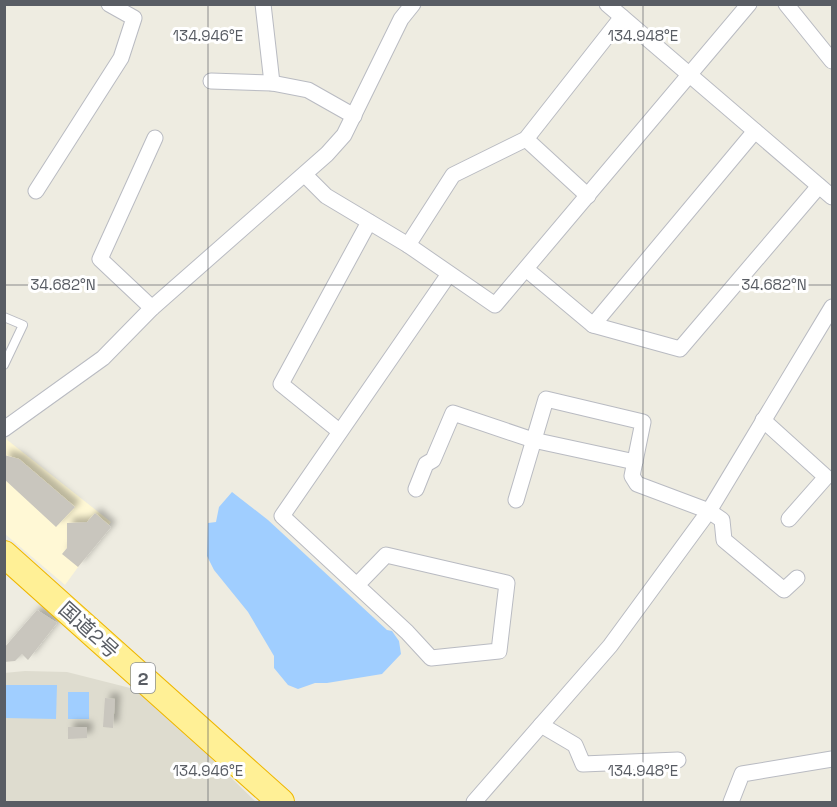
<svg xmlns="http://www.w3.org/2000/svg" width="837" height="807" viewBox="0 0 837 807" font-family="'Space Grotesk','Noto Sans JP',sans-serif">
<style>
.commercial{fill:#fff8d5}
.education{fill:#dedccf}
.water{fill:#a0ceff}
.building{fill:#c9c6be;filter:url(#shadow)}
.lines{fill:none;stroke-linecap:round;stroke-linejoin:round}
.service-casing{stroke:#b9bbc2;stroke-width:10}
.minor-casing{stroke:#b9bbc2;stroke-width:17}
.trunk-casing{stroke:#efb700;stroke-width:28}
.service{stroke:#fff;stroke-width:8}
.minor{stroke:#fff;stroke-width:15}
.trunk{stroke:#fff096;stroke-width:26}
.ticks{fill:none;stroke:#595d64;stroke-width:1.5;stroke-opacity:0.45}
.labels{text-anchor:middle;dominant-baseline:central;stroke-width:6;stroke-linejoin:round;paint-order:stroke}
.shield{fill:#fff;stroke:#8b8e92;stroke-width:1.5}
.shield-label{font-size:18px;font-weight:bold;fill:#595d64}
.street-label{font-size:20px;fill:#595d64;stroke:#fff}
.ticks-label{font-size:15px;text-anchor:middle;fill:#595d64;stroke:#fff;stroke-width:6;stroke-linejoin:round;paint-order:stroke}
</style>
<defs>
<filter id="shadow"><feDropShadow dx="5.5" dy="-5.5" stdDeviation="3" flood-color="#0004"/></filter>
</defs>
<rect width="100%" height="100%" fill="#eeece1"/>
<path class="commercial" d="M 6,439 L 111,522 L 65,585 L 5,534 Z"/>
<path class="education" d="M 25,671 L 67,672 L 142,691 L 256,802 L 5,802 L 4,673 Z"/>
<g class="water">
<path d="M 232,492 L 268,520 L 387,630 L 392,631 L 399,641 L 401,654 L 382,674 L 327,683 L 315,683 L 298,689 L 288,685 L 274,668 L 274,656 L 248,612 L 214,570 L 207,556 L 208,523 L 216,522 L 219,507 Z"/>
<path d="M 5,685 L 57,685 L 56,719 L 5,718 Z"/>
<rect x="68" y="692" width="21" height="27"/>
</g>
<g class="building">
<path d="M 4,455 L 19,459 L 75,507 L 56,527 L 4,479 Z"/>
<path d="M 95,513 L 111,527 L 78,567 L 62,554 L 67,548 L 67,523 L 87,522 Z"/>
<path d="M 37,610 L 57,623 L 28,660 L 22,654 L 15,661 L 4,662 L 4,648 Z"/>
<path d="M 105,698 L 115,699 L 113,728 L 103,727 Z"/>
<path d="M 68,727 L 87,727 L 87,738 L 68,739 Z"/>
</g>
<g class="lines">
<g class="service-casing">
<path id="service" d="M 4,317 L 23,325 L 4,365"/>
</g>
<g class="minor-casing">
<g id="minor">
<path d="M 263,4 L 272,83"/>
<path d="M 607,4 L 832,197"/>
<path d="M 786,4 L 832,61"/>
<path d="M 211,81 L 272,83 L 308,90 L 354,116"/>
<path d="M 526,139 L 588,196"/>
<path d="M 305,175 L 326,196 L 408,245 L 495,305 L 749,4"/>
<path d="M 36,191 L 121,58 L 134,18 L 109,4"/>
<path d="M 408,245 L 453,175 L 526,139 L 622,17"/>
<path d="M 526,269 L 593,325 L 680,349 L 819,186"/>
<path d="M 152,308 L 100,259 L 155,138"/>
<path d="M 593,325 L 755,131"/>
<path d="M 763,420 L 826,477 L 789,519"/>
<path d="M 4,429 L 103,358 L 152,308 L 327,154 L 344,135 L 401,19 L 413,4"/>
<path d="M 339,431 L 281,384 L 369,222"/>
<path d="M 416,489 L 426,464 L 433,460 L 453,413 L 533,440 L 635,462"/>
<path d="M 516,500 L 546,399 L 643,422 L 632,476 L 637,484 L 709,511 L 722,520 L 724,540 L 784,590 L 797,578"/>
<path d="M 357,585 L 386,555 L 507,583 L 499,651 L 431,658 L 407,632 L 282,516 L 449,274"/>
<path d="M 541,725 L 575,745 L 583,764 L 678,760"/>
<path d="M 474,802 L 610,646 L 709,511 L 832,307"/>
<path d="M 731,802 L 742,774 L 832,759"/>
</g>
</g>
<g class="trunk-casing">
<path id="trunk" d="M 4,554 L 281,802"/>
</g>
<use href="#service" class="service"/>
<use href="#minor" class="minor"/>
<use href="#trunk" class="trunk"/>
</g>
<path class="ticks" d="M 208,4 L 208,802M 643,4 L 643,802M 4,285 L 832,285"/>
<g class="labels">
<rect class="shield" x="131" y="663" width="24" height="30" rx="4.5"/>
<g class="shield-label">
<text x="143" y="678">2</text>
</g>
<g class="street-label">
<text transform="translate(89 630) rotate(42)">国道2号</text>
</g>
</g>
<g class="ticks-label">
<text x="208" y="41">134.946°E</text>
<text x="643" y="41">134.948°E</text>
<text x="63" y="290">34.682°N</text>
<text x="774" y="290">34.682°N</text>
<text x="208" y="776">134.946°E</text>
<text x="643" y="776">134.948°E</text>
</g>
<rect width="837" height="807" fill="none" stroke="#595d64" stroke-width="12"/>
</svg>
